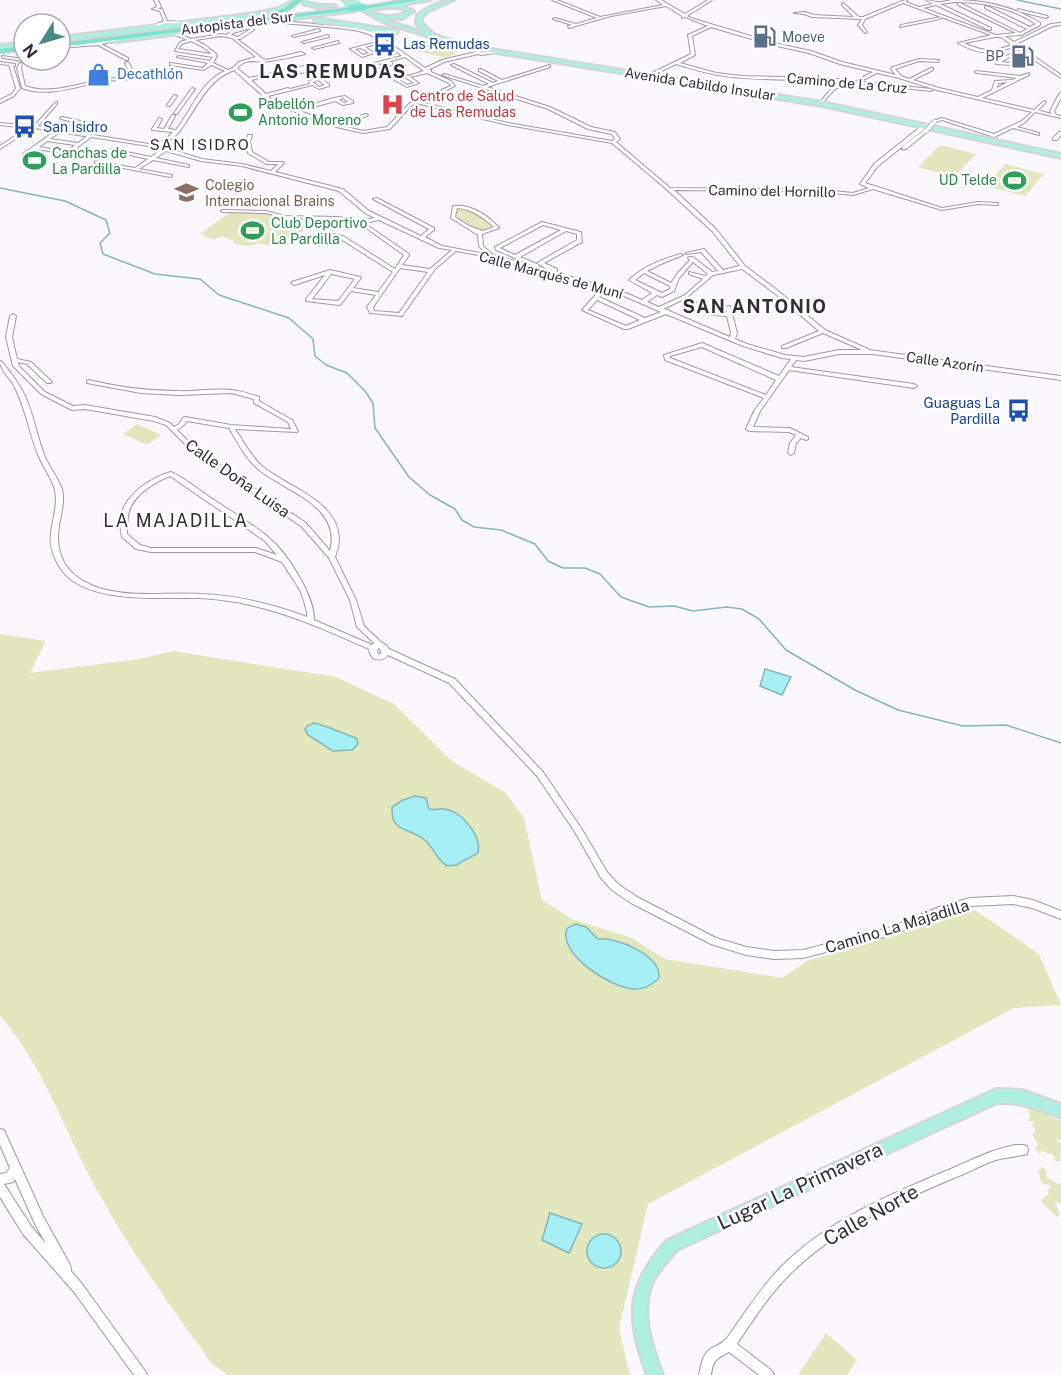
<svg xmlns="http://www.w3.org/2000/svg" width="1061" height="1375" font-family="'Public Sans',sans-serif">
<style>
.green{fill:#e2e7be}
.water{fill:#a6f0f5;stroke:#83b6bb;stroke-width:1.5}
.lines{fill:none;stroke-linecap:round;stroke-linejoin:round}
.stream{stroke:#83b6bb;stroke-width:1.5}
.minor-casing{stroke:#9e98a9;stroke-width:2}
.major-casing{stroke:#d6d5d6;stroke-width:4}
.highway-casing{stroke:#d6d5d6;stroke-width:3}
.minor{fill:#fff;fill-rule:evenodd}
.major{fill:#afefe2;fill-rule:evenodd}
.highway{fill:#7ae4ce;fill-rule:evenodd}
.minor-bridge-casing{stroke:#9e98a9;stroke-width:5;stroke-linecap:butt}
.major-bridge-casing{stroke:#d6d5d6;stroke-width:7;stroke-linecap:butt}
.highway-bridge-casing{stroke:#d6d5d6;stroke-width:8;stroke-linecap:butt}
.minor-bridge{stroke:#fff;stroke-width:4}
.major-bridge{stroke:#afefe2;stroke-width:5}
.highway-bridge{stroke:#7ae4ce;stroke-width:6}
.labels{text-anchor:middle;stroke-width:5;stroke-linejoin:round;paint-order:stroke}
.far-street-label{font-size:14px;fill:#302d34;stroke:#fff}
.far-service-label{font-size:14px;fill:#4e5e75;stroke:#fff;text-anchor:start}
.far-transit-label{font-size:14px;fill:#164399;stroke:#fff;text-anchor:start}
.far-shop-label{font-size:14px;fill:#366cbe;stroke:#fff;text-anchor:start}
.far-health-label{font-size:14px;fill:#be3a42;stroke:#fff;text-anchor:start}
.far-leisure-label{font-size:14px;fill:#27864d;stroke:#fff;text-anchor:start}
.far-education-label{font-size:14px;fill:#785e54;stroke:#fff;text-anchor:start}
.far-neighbourhood-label{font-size:15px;letter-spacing:1.5px;fill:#302d34;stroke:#fff}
.street-label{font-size:16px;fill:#302d34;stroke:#fff}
.far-district-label{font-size:18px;font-weight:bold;letter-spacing:1.5px;fill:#302d34;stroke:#fff}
.neighbourhood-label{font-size:18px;letter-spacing:1.5px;fill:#302d34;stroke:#fff}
.near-street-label{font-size:20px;fill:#302d34;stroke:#fff}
</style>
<rect width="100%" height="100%" fill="#faf7ff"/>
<!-- green -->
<g class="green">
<path d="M422,40L461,49L447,58L407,49Z"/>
<path d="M940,145L976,154L954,177L918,167Z"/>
<path d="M1005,164L1044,174L1025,196L986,186Z"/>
<path d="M456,208C467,207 487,219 492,228L481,231L457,219Z"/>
<path d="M230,212L266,213L315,221L313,224L302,222L312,225L276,247L258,243C251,248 240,245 232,243L235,241L220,236L213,240L200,234Z"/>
<path d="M137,424L161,435L147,445L123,434Z"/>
<path d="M0,634L46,641L30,673L139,659L173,651L336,677L394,704L453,762L506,793L524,818L542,900L572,919L632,938L665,959L782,978L807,961L975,910L1039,954L1061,1005L1014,1008L648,1204L619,1329L630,1375H228L212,1364C172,1308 131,1253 98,1192C66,1135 43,1064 0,1016Z"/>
<path d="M1031,1107L1061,1121V1140H1056L1061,1143L1060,1162L1055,1161L1053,1154H1048L1043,1150L1039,1155L1038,1151L1034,1150L1038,1145L1032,1134L1036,1132L1032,1124L1035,1122L1028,1121L1030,1116L1028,1108Z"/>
<path d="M1042,1167L1047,1171L1046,1177L1058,1184L1061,1182V1204L1054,1201L1060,1214L1057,1217L1041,1202L1042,1199L1049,1194L1047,1191L1052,1186L1042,1183L1038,1172Z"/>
<path d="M826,1333L857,1360L847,1375H798Z"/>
</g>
<!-- water -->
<g class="water">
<path d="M765,669L791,677L782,695L760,686Z"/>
<path d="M314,723C318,723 354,737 357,739L358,744L352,750L333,751L308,735L305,730L307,726Z"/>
<path d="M415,796L426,798L429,809C435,811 438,808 444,809C462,811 482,836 478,853L456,865L447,866C437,860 434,849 426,841C418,833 405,832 397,825C392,820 392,814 392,807L403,800Z"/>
<path d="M576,924L586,927L598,939C617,937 661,955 659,978C652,985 644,990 634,989C611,988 557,954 567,928Z"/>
<path d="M550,1213L582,1224L569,1253L542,1240Z"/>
<circle cx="604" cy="1251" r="17"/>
</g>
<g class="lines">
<!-- stream -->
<g class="stream">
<path d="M1017,0L1061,9"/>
<path d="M0,188L65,201L106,220L110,233L100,243L103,254L155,274L200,279L219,295L289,318L313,339L315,356L326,365L347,373L365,391L373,403L375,428L409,477L430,495L455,509L462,520L474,527L501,530L535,544L548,561L563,568H585L600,574L621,597L649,607L674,606L693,611L727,607L742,609L759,619L786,650L855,690L898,710L963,726L1006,725L1061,743"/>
</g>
<defs>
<g id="minor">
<path d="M154,0H158L161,7L158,9H162L167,21L181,22L182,24L166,23L154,27V25L164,21L160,11L152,9L157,7Z"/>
<path d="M552,0H557L600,17L663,5L656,0H661L685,14L708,0H712L687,16L691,18L774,43L811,51L842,62L896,75L891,69L893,67L919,59L939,60L938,62L919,61L895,69L901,76L909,79L931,68H933V70L913,80L939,88L978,97L992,90L995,81L1012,80L1017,78L977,73L975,72L976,71L1020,76L1029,73V75L982,98L1034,110L1044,101L1046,102L1038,110L1051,114L1050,111L1059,94L1061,93V98L1054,111L1056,115L1061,116V118L1035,112L1024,123L1017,127L1039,133V135L1013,128L994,137L942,120L933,123V121L942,118L994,134L1022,121L1032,112L937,90L899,78L877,73L865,79H863V77L873,72L840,64L809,53L772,45L711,27L692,36L695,55L680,63L716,73L742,76L827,78L931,89L933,90L931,91L848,82L847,84L835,89L822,103L820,102L833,87L845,82C803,78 759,82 718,75C704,73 690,68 676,64L653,75L651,74L652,73L691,54L688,35L708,26L685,17L682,18V16L666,6L611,16L569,28L568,26L572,25L553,19L555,18L576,24L597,18ZM1008,82L997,88L998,83Z"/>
<path d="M905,0L907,1L906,2L919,7L933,4L926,0C931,0 935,3 940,2C945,2 949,0 954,0C984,0 1015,7 1040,23V25L1021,35L1005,36L1014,42L1051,24L1061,23V25L1053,26L1016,44L1061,75V78L1024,53H1017L1001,62L1011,63V65L996,64V62L1015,51H1021L1015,46C993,55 979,55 958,43L991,35L941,17L940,19L900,27L901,25L941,17L903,3L865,19L862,25L867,32L865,33L858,25L862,19L812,17L804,14L794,13L805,12L813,15L854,17L842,5L843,3L859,17H863ZM955,2C984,2 1012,8 1036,24L1030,27L987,6H985V8L1027,29L1020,33L960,3H958V5L1016,33L996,35L923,8L936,5L989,30H991V28L940,4ZM995,37H1001L1012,45C992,52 983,52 964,43Z"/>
<path d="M1018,9L1047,16L1048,17L1046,18L1017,11Z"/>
<path d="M268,21H286L361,29L377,34L425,68L442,60L476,52L474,50L476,49L482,53L497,51L496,53L481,55L478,54L444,62L428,70H431V72L451,81L455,86L420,102L508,123L612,141L615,139L612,134L588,129L548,109L442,75L445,74L483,86L489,84L451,65L454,64L493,83L498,81L479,71V69H481L502,80L550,65V67L487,87L550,107L591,127L615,132L620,139L616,142L670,188L812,189L853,193L869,188L860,184L874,164L924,124H928V126L878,166L865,183L942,208L978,202L996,203H998V205L978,204L942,210L873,189L853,195L812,191L674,190L716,229L745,266L777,290L825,330L868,349L869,350L1061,376V380L873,354H839L804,361L796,360L791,367L914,384L917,386L914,388L789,370L760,411L753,427L790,428L808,437V439L806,440L801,438L796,443L794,453L791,455L788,453L790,443L796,435L789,432L749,431L746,429L754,411L764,398L665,360L664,355L702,343L779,376L791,359L782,358L743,346L666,314L628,329H624L582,310L600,290L605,291L599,297L645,318L661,312L617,293L490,257L456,251L435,269L402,316L370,313L367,307L376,295L351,291L341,304L339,305L306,301V299L325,275L294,285L291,283L292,282L330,270L360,277L361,278L353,288L378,292L393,272L339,238L333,236V234L343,236L395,269L404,255L359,223L338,219L285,218L266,213L223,212L221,211L223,210L266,211L285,216L338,217L360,221L375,218L365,213L339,191L242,166L201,161L166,151L156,158L189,165V167L153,160L139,169L172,175V176L170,177L97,163H95V161L135,168L148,159L111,151V149L151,157L162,149L155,147L91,137L69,154L36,149L27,156H23V154L55,131L35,128H32L0,149V146L27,128L0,125V123L34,126L56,102H57V104L38,126L83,133L87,125L61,119L60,118L62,117L90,123L87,134L155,145L167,138L173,132L152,130V129L159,118L162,119L157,128L164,129L172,115H174L175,116L168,129L176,130C191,111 201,81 225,71L211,65L204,70L170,65V63H171L203,68L208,63L177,57L179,56L210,61L213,57L175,51L180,42L187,40L174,34V32L191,39L221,34L227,35L231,31ZM268,23C288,23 307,25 326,27C345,29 365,29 381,41L350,49L362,57L374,53L365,47L384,42L402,56L374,63V65L380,68L392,65V63L390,61L405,57L424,71L408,76L400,72L389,75V77L407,87L419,83L410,77L427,73L449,83L451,86L410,103L387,127L363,131L339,125L367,116L368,115L366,114L334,124L300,111L335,101L343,105L353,103V101L345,96L334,98L296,109L272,100L268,96L312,85L319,89L329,86V84L319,78L309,81L310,84L290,89L288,88L266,94L251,80L295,70L301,73L312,71V69L304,66L249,78L237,68C249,56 257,64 270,61C282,59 294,57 305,54L301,52L267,60L263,59L237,39H240L254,30V28H252L238,37L231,35L233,33ZM221,36L232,38L256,57L239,62L234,67L228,70L213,63L217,56L216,54L205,45L195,40ZM191,41L203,47L212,54L178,49L182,44ZM361,48L369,53L363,55L355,49ZM386,62L388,64L381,66L378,64ZM234,70L262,95L263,97L270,102L332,126L363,133L390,129L412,105L416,103L508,125L612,143L664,187L712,231L740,266L723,270L704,249L686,253V254L701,252L718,271L712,272L693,257H689L688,258L690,260L678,273L671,283L647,271L663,263L683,255L681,254C662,259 644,266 629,280L652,293L642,300L621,291L557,273V269L544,263L582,242L581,232L542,222L495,247L496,250L534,266L493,255L483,246L482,234L499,228C488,215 471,204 453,206L451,218L478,235L479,246L486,254L442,246L425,237L434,230V228L377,198L373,199L429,229L421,236L369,211L343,189L275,172L284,163L282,162H269L252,152L250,142L252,135H248L246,142L248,153L266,164H278L271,171L242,164L202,159L160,146C166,142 174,138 179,132C181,130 182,127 184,125C200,102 207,81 234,70ZM400,74L414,83L407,85L393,76ZM318,80L325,85L319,87L313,82ZM343,98L348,102L344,103L339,100ZM60,132L84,136H87L78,143L50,139ZM47,141L75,145L66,152L39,147ZM457,208C472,209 484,218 494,227L483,231L469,226L455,217ZM379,220L439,248L452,250L430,269L402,265L409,255V254L364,223ZM543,225L561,230L515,255L500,248ZM566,231L577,234V240L537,263L552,272L537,267L540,266L539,265L520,257ZM693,262L708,274L706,276L689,272V274L703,279L685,295L659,307L647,302L657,295L662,297L674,291L679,278ZM400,268L428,272L399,313L374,311L373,307ZM742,269L773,292L819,331L782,346V348H786L823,333L862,350H839L804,357L785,355L747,344L735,339L737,333L730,306L725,307L727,312H716L686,298L713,275ZM644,273L670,286V289L662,293L635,280ZM331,274L355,279L338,301L312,299ZM597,300L640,320L626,326L588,310ZM682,300L713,315L727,316L731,333L730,337L669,311V310L663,309ZM702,347L776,380L766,395L670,358V356Z"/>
<path d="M319,29L320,31L294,37L292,36Z"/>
<path d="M328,35L329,37L304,43L302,42Z"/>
<path d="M117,39L118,41L101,44L128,58V60H126L98,45L60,48V46L95,43Z"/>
<path d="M338,41L339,43L314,49L312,48Z"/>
<path d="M2,56L24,59V60H26L24,61L3,58Z"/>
<path d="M0,62L15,64V66H13L20,88L14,96L0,103V100L12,94L16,88L9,65L0,64Z"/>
<path d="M127,62L129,63L135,75L132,79C123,80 114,80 104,81C77,86 49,98 22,88L17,68L20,63H22L21,68L25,86C49,95 77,84 101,80C111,78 120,78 130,77L131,75L125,63Z"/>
<path d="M192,88L195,89L177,114H175L174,113Z"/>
<path d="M174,95L177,96L170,106H168L167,105Z"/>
<path d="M924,130L928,131L906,149H902V147Z"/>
<path d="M1059,132H1061V135L1057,140H1053V138Z"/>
<path d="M13,314L16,316L12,337L17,359L31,362L52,382L51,383H47L27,364L18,362L19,366L45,392L73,406L85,405L155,417L170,423L174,427L179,424L183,418L185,417L231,425L291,429L288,422L254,403V399L231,393L180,395L141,393L87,383V381L89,380C118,387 147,391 176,391C195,392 214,388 232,390C241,391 250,394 259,397V401L292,420L298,431L297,432L235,429C244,442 251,457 263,467C288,487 338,501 339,539C339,545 337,551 335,557L356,600L364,626L382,643L386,645L389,649L455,679L543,772L581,828L607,872L618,884L637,897L716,938L746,947L774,951L803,950L891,927L944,905L970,898L1013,896L1033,900L1061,911V919L1032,908L1013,904L970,906L948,912L892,935L803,958L774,959L746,955L711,944L631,903L612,890L601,878L575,832L537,776L449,683L388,655C384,660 379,660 374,659L370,654L369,649C331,632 291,614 250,605C234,601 216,599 200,598C162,597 85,605 61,569C58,565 55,559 53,553C44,530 64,506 52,482C48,473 43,466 39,457C29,434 26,407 13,384C9,377 0,370 0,361L2,362C11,373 19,383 25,396C34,416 37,437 45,457C50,468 58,478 62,489C65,501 61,514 59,526C54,558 69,578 99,588C132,598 167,592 200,594C237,595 272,604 307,617V612L304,601L300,590L282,562L255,552H151L136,549L122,537C116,513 126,498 145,484C154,479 161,474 171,472C186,479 200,491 214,500C232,512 251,523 268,537C286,551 315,596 314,620L372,645L374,643L357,627L350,600L329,558L302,527L191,450L166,425L154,421L85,409L72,410L41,394L13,366L6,337L10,316ZM187,421L229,428C238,443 246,459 259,470C287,492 342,506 330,551L306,523L195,448L177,430L183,426ZM170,476L265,541L277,555L256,548H151L140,545L127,534C127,511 129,502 148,488C155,483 162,479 170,476ZM378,648L381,650V653L379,655L377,652Z"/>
<path d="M0,1129L4,1130L43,1216L70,1265L71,1269V1271L82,1284L145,1371L147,1375H134L74,1292L23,1234L0,1197V1174L6,1173L10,1168L0,1145ZM15,1179L35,1224L46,1244L31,1226L4,1184L13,1182Z"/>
<path d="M1015,1145H1023L1027,1146L1028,1150L1027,1154C1017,1157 1006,1157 996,1160C981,1165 968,1173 954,1178C895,1203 835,1229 789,1275C769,1295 753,1320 737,1344L772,1371L774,1375H759L729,1352C716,1359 713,1360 711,1375H699C701,1366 702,1356 709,1350C715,1346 722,1344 727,1338C744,1314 760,1289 780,1268C824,1223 884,1197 941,1173C966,1163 989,1150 1015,1145Z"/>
</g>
<g id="major">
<path d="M294,0H300L283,10L256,17L60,41V37L256,13L279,8Z"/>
<path d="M303,0H307V2L318,5H334L336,6L318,8L303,4Z"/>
<path d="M342,0H348L364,8L419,0H431L401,5L414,11L402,19L382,18L391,22L427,33L416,24L417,15C428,7 441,0 454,0L429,11L422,17V23L435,35L467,45L822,102L1061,154V158L822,106L466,48L387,24ZM386,8H401L407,11C396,19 379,16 368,10Z"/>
<path d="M354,8L356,11L117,42L114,40Z"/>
<path d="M316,18L395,30L398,32L395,34L314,21Z"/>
<path d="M24,42V46L0,49V45Z"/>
<path d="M996,1089L1022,1090L1058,1103L1061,1104V1118C1039,1109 1020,1102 997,1103L677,1250C669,1260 660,1269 654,1280C639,1310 652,1346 663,1375H647C626,1319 625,1286 667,1240Z"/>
</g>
<g id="highway">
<path d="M295,0H302L289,10L274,15L271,13L285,8Z"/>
<path d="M403,0H418L364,9L361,7Z"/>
<path d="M354,7L352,10L60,47V43Z"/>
<path d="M24,46V50L0,53V49Z"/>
</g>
</defs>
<!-- minor casing -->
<use href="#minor" class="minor-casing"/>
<!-- major casing -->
<use href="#major" class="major-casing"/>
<!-- highway casing -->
<use href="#highway" class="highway-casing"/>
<!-- minor -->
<use href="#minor" class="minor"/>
<!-- major -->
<use href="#major" class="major"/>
<!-- highway -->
<use href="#highway" class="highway"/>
<defs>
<path id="minor-bridge" d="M926,131L934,122"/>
<path id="major-bridge" d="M346,4L358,3"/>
<path id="highway-bridge" d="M352,8L364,7"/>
</defs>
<!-- minor-bridge casing -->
<use href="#minor-bridge" class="minor-bridge-casing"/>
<!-- major-bridge casing -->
<use href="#major-bridge" class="major-bridge-casing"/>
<!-- highway-bridge casing -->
<use href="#highway-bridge" class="highway-bridge-casing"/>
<!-- minor-bridge -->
<use href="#minor-bridge" class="minor-bridge"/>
<!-- major-bridge -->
<use href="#major-bridge" class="major-bridge"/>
<!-- highway-bridge -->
<use href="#highway-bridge" class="highway-bridge"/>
</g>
<!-- icons -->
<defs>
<symbol id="fuel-bare" viewBox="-9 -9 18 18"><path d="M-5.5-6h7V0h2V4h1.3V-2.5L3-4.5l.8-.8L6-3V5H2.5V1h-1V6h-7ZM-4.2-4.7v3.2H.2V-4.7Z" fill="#5c6f8a" stroke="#fff" stroke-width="2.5" paint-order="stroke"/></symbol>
<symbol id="bus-bare" viewBox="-9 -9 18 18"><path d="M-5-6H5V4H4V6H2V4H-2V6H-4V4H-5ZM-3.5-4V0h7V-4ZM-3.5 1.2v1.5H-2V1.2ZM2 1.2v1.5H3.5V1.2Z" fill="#1a4fb4" stroke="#fff" stroke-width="2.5" paint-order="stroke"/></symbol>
<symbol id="shop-bare" viewBox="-9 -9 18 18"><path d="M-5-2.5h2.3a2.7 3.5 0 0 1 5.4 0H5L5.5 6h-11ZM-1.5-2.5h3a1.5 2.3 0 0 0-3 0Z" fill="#3f7fe0" stroke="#fff" stroke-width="2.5" paint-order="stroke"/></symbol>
<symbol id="hospital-bare" viewBox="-9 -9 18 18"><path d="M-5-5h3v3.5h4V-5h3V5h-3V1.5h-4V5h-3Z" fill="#e0444e" stroke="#fff" stroke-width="2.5" paint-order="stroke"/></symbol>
<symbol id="stadium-bare" viewBox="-9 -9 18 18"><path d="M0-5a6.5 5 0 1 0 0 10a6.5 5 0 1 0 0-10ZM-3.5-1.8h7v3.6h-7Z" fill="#2e9e5b" stroke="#fff" stroke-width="2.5" paint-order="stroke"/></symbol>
<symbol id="school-bare" viewBox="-9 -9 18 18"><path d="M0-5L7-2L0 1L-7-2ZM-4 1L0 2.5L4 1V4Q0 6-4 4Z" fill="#8d6e63" stroke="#fff" stroke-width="2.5" paint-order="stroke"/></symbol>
</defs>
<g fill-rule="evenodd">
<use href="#fuel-bare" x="748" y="20" width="33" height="33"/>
<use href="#bus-bare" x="368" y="28" width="33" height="33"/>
<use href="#fuel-bare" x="1006" y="40" width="33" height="33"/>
<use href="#shop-bare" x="82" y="58" width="33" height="33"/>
<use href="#hospital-bare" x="376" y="88" width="33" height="33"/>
<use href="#stadium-bare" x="224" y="96" width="33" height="33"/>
<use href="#bus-bare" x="8" y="110" width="33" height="33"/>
<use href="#stadium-bare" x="18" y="144" width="33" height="33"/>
<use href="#stadium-bare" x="998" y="164" width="33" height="33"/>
<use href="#school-bare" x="170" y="176" width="33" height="33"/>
<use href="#stadium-bare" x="236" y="214" width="33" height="33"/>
<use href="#bus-bare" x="1002" y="394" width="33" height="33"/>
</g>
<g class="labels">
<!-- far-street labels -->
<g class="far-street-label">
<text transform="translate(237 23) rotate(-7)" y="5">Autopista del Sur</text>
<text transform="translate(847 83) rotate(5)" y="5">Camino de La Cruz</text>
<text transform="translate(700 84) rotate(9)" y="5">Avenida Cabildo Insular</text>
<text transform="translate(772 191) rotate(1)" y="5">Camino del Hornillo</text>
<text transform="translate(551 275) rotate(15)" y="5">Calle Marqués de Muní</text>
<text transform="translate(945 362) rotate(8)" y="5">Calle Azorín</text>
</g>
<!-- far-service labels -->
<g class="far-service-label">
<text x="782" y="42">Moeve</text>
<text x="1004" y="61" text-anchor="end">BP</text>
</g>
<!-- far-transit labels -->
<g class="far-transit-label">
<text x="403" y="49">Las Remudas</text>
<text x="43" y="132">San Isidro</text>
<text x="1000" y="408" text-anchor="end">Guaguas La<tspan x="1000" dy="16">Pardilla</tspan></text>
</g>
<!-- far-shop labels -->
<g class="far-shop-label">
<text x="117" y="79">Decathlón</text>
</g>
<!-- far-health labels -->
<g class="far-health-label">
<text x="410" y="101">Centro de Salud<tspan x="410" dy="16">de Las Remudas</tspan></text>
</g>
<!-- far-leisure labels -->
<g class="far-leisure-label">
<text x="258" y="109">Pabellón<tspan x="258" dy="16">Antonio Moreno</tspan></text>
<text x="52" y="158">Canchas de<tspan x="52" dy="16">La Pardilla</tspan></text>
<text x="997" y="185" text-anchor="end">UD Telde</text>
<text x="271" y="228">Club Deportivo<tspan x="271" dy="16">La Pardilla</tspan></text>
</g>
<!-- far-education labels -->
<g class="far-education-label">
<text x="205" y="190">Colegio<tspan x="205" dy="16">Internacional Brains</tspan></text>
</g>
<!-- far-neighbourhood labels -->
<g class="far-neighbourhood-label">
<text x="200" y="150">SAN ISIDRO</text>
</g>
<!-- street labels -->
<g class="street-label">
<text transform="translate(238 478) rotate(35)" y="6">Calle Doña Luisa</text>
<text transform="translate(897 926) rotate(-17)" y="6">Camino La Majadilla</text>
</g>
<!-- far-district labels -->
<g class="far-district-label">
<text x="333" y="78">LAS REMUDAS</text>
<text x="755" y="313">SAN ANTONIO</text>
</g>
<!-- neighbourhood labels -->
<g class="neighbourhood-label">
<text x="176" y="527">LA MAJADILLA</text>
</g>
<!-- near-street labels -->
<g class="near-street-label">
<text transform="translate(800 1186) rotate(-25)" y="7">Lugar La Primavera</text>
<text transform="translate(871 1215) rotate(-29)" y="7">Calle Norte</text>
</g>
</g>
<!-- north arrow -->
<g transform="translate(42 42) rotate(233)"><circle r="28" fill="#ffffff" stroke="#acabae" stroke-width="1.5"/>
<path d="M0-4.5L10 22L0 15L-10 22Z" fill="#468c84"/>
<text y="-9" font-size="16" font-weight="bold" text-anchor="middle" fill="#302d34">N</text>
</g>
</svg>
